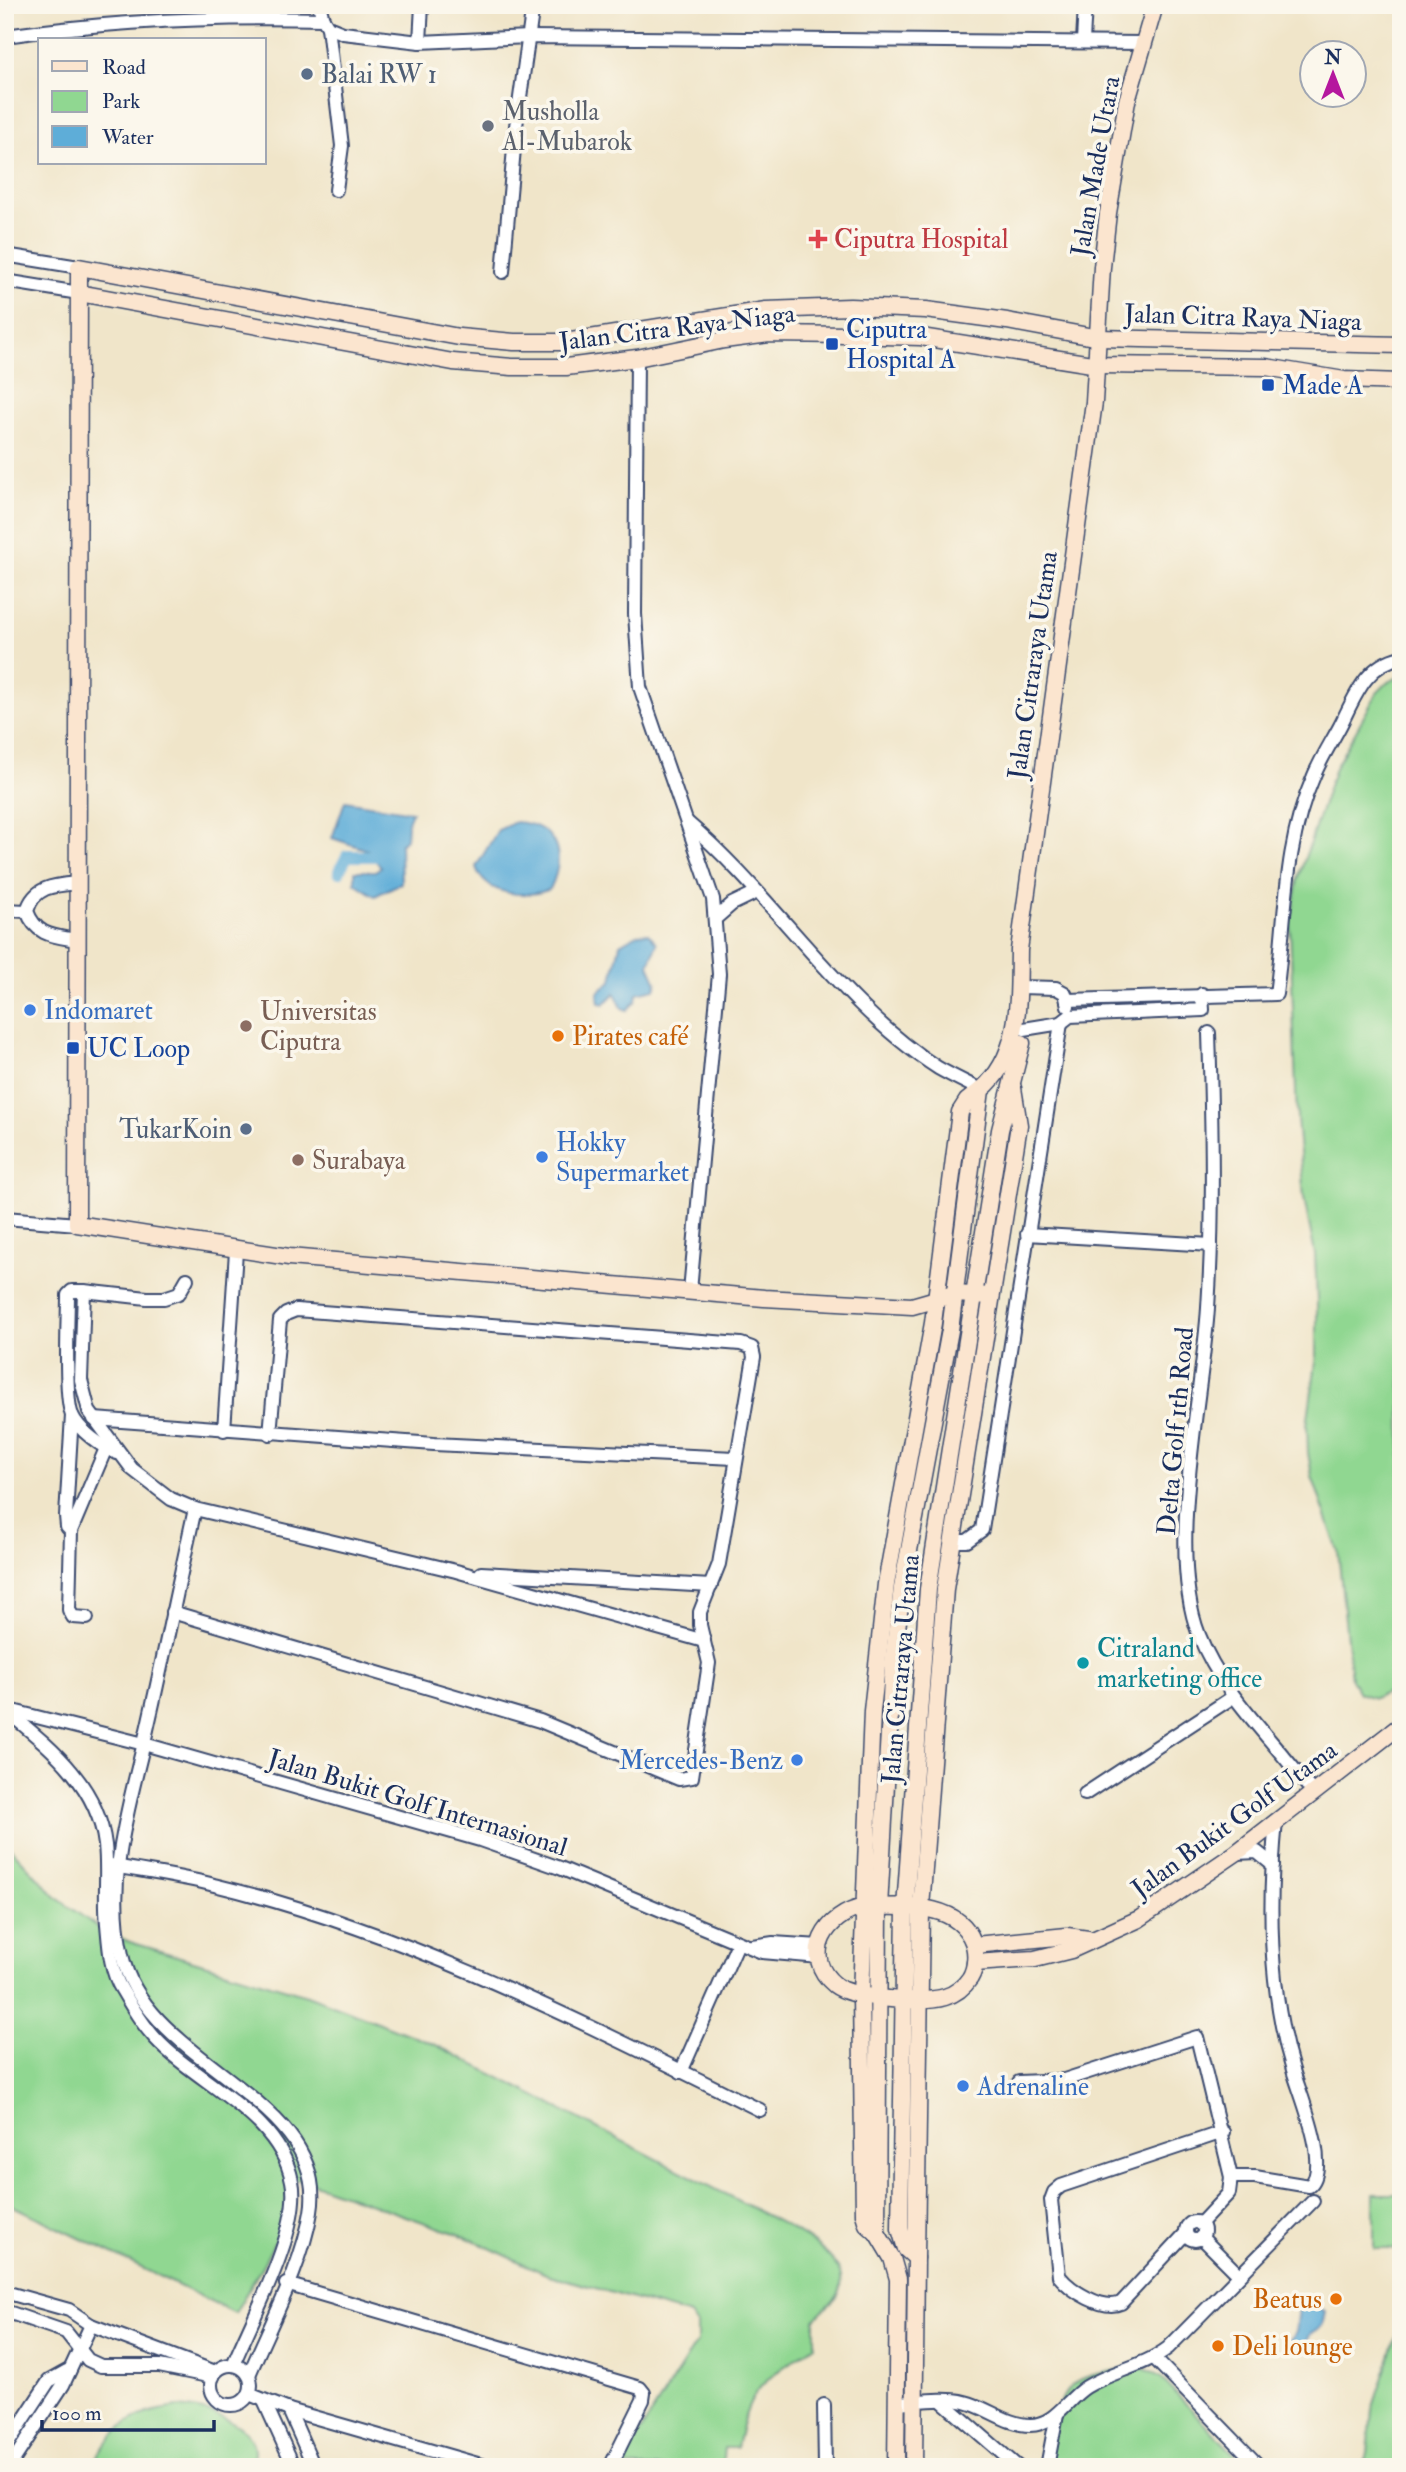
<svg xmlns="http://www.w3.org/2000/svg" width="1406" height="2472" font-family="'IM FELL Double Pica',serif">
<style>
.green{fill:#90d791;stroke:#568378;stroke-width:2}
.water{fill:#5eadd8;stroke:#3c6e9b;stroke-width:2}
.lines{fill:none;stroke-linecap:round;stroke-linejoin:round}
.canal{stroke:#5eadd8;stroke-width:12}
.street-casing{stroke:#3b4a6e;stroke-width:16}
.secondary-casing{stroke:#3b4a6e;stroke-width:19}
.street{stroke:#fff;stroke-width:12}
.secondary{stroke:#fbe5cf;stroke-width:16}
.service-dot{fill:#5c6f8a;stroke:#fbf7ec;stroke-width:2.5}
.worship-dot{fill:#6b7280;stroke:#fbf7ec;stroke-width:2.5}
.health-dot{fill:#e0444e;stroke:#fbf7ec;stroke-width:2.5}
.transit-dot{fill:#1a4fb4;stroke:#fbf7ec;stroke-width:2.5}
.shop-dot{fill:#3f7fe0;stroke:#fbf7ec;stroke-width:2.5}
.education-dot{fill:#8d6e63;stroke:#fbf7ec;stroke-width:2.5}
.food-dot{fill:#e8710a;stroke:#fbf7ec;stroke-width:2.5}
.culture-dot{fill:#0f9aa8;stroke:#fbf7ec;stroke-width:2.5}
.labels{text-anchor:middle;stroke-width:7;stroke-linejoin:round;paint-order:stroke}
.service-label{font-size:26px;fill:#4e5e75;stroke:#fbf7ec;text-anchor:start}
.worship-label{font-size:26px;fill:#5b616d;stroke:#fbf7ec;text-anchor:start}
.street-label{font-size:26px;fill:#1b2f5e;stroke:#fbf7ec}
.health-label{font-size:26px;fill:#be3a42;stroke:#fbf7ec;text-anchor:start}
.transit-label{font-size:26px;fill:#164399;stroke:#fbf7ec;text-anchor:start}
.shop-label{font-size:26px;fill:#366cbe;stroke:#fbf7ec;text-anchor:start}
.education-label{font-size:26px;fill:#785e54;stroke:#fbf7ec;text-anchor:start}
.food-label{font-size:26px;fill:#c56008;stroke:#fbf7ec;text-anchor:start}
.culture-label{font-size:26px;fill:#0d838f;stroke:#fbf7ec;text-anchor:start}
</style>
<rect width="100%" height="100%" fill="#fbf7ec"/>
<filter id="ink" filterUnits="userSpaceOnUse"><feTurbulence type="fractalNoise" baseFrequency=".0143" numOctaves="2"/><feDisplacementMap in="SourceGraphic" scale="14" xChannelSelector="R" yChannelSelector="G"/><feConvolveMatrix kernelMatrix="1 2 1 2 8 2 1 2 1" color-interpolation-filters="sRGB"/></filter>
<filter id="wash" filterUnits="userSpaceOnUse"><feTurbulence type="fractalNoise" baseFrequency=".00686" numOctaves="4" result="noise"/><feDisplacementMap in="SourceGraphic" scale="28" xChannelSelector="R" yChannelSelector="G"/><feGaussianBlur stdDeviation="1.57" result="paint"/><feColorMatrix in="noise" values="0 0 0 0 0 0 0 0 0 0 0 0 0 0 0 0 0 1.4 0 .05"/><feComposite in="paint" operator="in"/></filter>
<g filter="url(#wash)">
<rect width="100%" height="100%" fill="#f0e5c9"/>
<!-- green -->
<g class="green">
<path d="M1401,676V1687L1374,1698L1359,1693L1351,1679L1338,1551L1312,1476L1308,1453L1307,1425L1317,1355V1301L1315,1254L1304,1198L1297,1119L1290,925L1298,879L1335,768L1377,693L1388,682Z"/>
<path d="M5,1842L57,1898L100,1929L130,1942L307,1995L436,2045L785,2225C805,2238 855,2263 838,2295C833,2305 820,2309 815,2320V2345C765,2381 749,2383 737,2448H724L722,2467H623L635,2440L697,2342V2325L690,2315L546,2274L466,2237L303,2180H295C285,2191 287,2201 284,2215C275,2250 252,2282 235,2313L5,2202Z"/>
<rect x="1374" y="2194" width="27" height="55"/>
<path d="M1401,2322V2467H1361L1368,2453L1372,2410Z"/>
<path d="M1139,2366L1160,2377L1239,2459L1241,2467H1048C1053,2438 1052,2390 1084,2378C1101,2371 1122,2371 1139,2366Z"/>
<path d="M179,2407C208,2410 268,2424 251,2467H90C116,2427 130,2412 179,2407Z"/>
</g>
<!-- water -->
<g class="water">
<path d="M345,801L412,812L407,824L406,839L400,844L401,883L375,896L355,883V871H375L381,867L368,850L332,838Z"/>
<path d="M515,822C556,824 567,855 550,889C527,899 485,896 476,867L498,830Z"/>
<path d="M648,933L657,943L649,965L657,983L655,989L637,993L636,1001L627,1010L622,1008L615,993L604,1004L599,1003L598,993L612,980L620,944L637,934Z"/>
<path d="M1310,2305L1325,2312L1322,2326L1311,2333L1303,2349L1290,2348L1288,2342L1296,2332L1299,2308Z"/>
</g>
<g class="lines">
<!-- canal -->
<path class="canal" d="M339,872L347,856H376"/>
</g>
</g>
<g filter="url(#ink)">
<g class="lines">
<defs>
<g id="street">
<path d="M319,5L323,19"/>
<path d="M328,27L342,146L336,190"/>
<path d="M5,36C111,21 216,16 323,19L328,27L343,33L420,42L530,37L1143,43"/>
<path d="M1083,41L1085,5"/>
<path d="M420,42L422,5"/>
<path d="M5,255L79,267"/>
<path d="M503,272L516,126L533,5"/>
<path d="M5,281L79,293"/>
<path d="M637,358L635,614L640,687L713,899L719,974L690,1291"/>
<path d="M687,822C774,896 841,1006 938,1068C952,1076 967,1083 981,1090"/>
<path d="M5,910L27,911"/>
<path d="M715,919L732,904L757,892"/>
<path d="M77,940C54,936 36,936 27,911C34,886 55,885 78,883"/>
<path d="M1020,987L1056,988L1065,993L1068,1006"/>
<path d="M1067,1000L1276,994C1286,923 1283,846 1313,778C1320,760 1331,743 1340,726C1355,697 1365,665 1401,657"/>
<path d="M1024,1029L1061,1023L1070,1016L1203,1010L1202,994"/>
<path d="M1209,1033C1212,1125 1214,1216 1208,1308C1202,1400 1166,1551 1199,1635C1223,1696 1274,1740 1313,1793"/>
<path d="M5,1218L77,1224"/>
<path d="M1027,1234L1211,1245"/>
<path d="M84,1291L81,1380L89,1411L132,1469L171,1499L195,1509C179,1580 165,1651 149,1721C132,1799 104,1874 122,1955C146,2065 330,2098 311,2212C302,2266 270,2325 249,2375"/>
<path d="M72,1415L66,1516L67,1527L71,1531L109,1441"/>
<path d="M94,1419L434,1444L735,1458"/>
<path d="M224,1430L236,1251"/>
<path d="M117,1453C102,1447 79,1431 72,1415C64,1397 68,1318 68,1295L72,1291H84L147,1298H164L179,1293L187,1279"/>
<path d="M195,1509L456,1571L704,1641"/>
<path d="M71,1531L69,1610L73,1617L87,1618"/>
<path d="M951,1541H967L982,1530L1061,1023"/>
<path d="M481,1573L711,1586"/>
<path d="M172,1612L540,1721L679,1779L692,1777L709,1663L700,1625V1612L719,1564L754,1357L752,1348L741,1344L296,1310L286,1314L280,1320L270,1434"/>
<path d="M5,1709L144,1744L480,1840L560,1868L762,1952L820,1957"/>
<path d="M8,1712C51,1748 98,1785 105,1845C108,1871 104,1898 107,1924C109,1946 110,1971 122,1990C132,2007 142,2024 155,2038C197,2084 279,2114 292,2181C302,2227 252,2319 233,2365"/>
<path d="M1085,1794L1233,1697"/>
<path d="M1236,1853L1257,1852L1273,1865"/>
<path d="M110,1865C144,1872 180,1876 214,1885C406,1931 584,2023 760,2110"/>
<path d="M752,1946L773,1943L820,1946"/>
<path d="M681,2072L738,1943"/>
<path d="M1019,2082L1064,2080L1197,2037L1231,2177L1229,2193L1200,2224"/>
<path d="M1231,2177H1255L1309,2186C1332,2168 1300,2095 1293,2070C1269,1992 1268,1902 1276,1821"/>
<circle cx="1195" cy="2231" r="9"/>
<path d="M1186,2233L1121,2303C1103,2311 1071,2291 1059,2276L1051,2200L1054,2192L1061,2186L1223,2132"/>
<path d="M1201,2237L1238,2274"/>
<path d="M286,2284L640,2388L644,2393L643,2400L610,2467"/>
<path d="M5,2292L69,2310L91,2325L213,2371"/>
<path d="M5,2311L66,2332L88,2360L101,2366H159L213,2377"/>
<path d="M1154,2358L1260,2467"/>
<circle cx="231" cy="2385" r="20"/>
<path d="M249,2394L289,2410L488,2467"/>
<path d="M264,2401L294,2467"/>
<path d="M943,2402L1018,2467"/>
<path d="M896,2403C917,2402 944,2397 965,2402C987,2407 1007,2425 1030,2425C1055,2425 1067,2399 1086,2387C1112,2371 1143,2367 1168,2348L1313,2201"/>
<path d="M824,2405L825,2467"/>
<path d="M289,2410L314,2467"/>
<path d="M5,2448L49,2381L67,2371"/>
<path d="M9,2467L63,2385L91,2325"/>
<path d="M1047,2467L1057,2414"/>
</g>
<g id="secondary">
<path d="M79,293L453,362L512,367H566L637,358L724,340L769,334L848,335L921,337L1098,365L1266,367L1344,380L1401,382"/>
<path d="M991,1296L954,1294L912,1306L764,1298L289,1257L77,1224L79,267L459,337L514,342H565L766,310L850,307L926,310L1007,321L1099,338L1401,345"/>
<path d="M864,1907C901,1907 957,1900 973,1942C977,1953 976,1968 970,1978C964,1987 955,1994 945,1997C923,2004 853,1999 835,1985C800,1956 826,1914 864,1907Z"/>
<path d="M975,1945L1067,1936L1088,1939"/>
<path d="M975,1963L1035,1959L1071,1950L1139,1919L1236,1853L1401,1725"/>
<path d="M877,2233L867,2224L864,2214L861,1995L872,1711L886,1584L933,1323L960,1112L967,1101L981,1090"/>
<path d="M916,2258L921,1908L945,1589L1019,1125L1013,1088"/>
<path d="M896,2467L898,2279L892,2258L877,2233L879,1907L893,1662L902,1588L950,1330L981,1090C1022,1055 1018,1000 1019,950L1094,402L1102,267L1108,213L1127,101L1155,5"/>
<path d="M914,2467L916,2258L906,2249L900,2229L905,1908L928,1589L1000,1130L1022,1043"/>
</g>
</defs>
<!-- street casing -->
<use href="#street" class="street-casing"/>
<!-- secondary casing -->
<use href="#secondary" class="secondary-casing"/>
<!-- street -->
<use href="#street" class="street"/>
<!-- secondary -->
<use href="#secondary" class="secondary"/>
</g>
</g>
<!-- markers -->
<g class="service-dot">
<circle cx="307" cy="74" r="7"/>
<circle cx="246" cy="1129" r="7"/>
</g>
<circle class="worship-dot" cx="488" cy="126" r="7"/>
<path class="health-dot" d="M814.5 228.5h7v7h7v7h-7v7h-7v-7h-7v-7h7z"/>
<g class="transit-dot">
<rect x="825" y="337" width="14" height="14" rx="3.5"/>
<rect x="1261" y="378" width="14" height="14" rx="3.5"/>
<rect x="66" y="1041" width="14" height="14" rx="3.5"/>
</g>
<g class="shop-dot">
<circle cx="30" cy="1010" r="7"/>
<circle cx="542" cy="1157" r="7"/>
<circle cx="797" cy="1760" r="7"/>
<circle cx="963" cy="2086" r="7"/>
</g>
<g class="education-dot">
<circle cx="246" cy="1026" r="7"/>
<circle cx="298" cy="1160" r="7"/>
</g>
<g class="food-dot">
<circle cx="558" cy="1036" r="7"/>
<circle cx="1336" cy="2299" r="7"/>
<circle cx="1218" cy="2346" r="7"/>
</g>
<circle class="culture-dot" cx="1083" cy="1663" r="7"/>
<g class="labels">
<!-- service labels -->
<g class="service-label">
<text x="321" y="83">Balai RW 1</text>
<text x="232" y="1138" text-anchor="end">TukarKoin</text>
</g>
<!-- worship labels -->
<g class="worship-label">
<text x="502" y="120">Musholla<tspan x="502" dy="30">Al-Mubarok</tspan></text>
</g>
<!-- street labels -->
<g class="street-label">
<text transform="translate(1095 166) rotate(-80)" y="9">Jalan Made Utara</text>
<text transform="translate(1243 317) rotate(2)" y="9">Jalan Citra Raya Niaga</text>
<text transform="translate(677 327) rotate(-7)" y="9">Jalan Citra Raya Niaga</text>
<text transform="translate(1032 665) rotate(-82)" y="9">Jalan Citraraya Utama</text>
<text transform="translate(1175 1431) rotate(-85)" y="9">Delta Golf 1th Road</text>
<text transform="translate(900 1669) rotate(-85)" y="9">Jalan Citraraya Utama</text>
<text transform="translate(418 1802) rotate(17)" y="9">Jalan Bukit Golf Internasional</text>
<text transform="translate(1234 1819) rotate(-36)" y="9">Jalan Bukit Golf Utama</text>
</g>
<!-- health labels -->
<g class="health-label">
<text x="834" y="248">Ciputra Hospital</text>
</g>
<!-- transit labels -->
<g class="transit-label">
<text x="846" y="338">Ciputra<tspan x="846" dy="30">Hospital A</tspan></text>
<text x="1282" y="394">Made A</text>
<text x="87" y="1057">UC Loop</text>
</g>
<!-- shop labels -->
<g class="shop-label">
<text x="44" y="1019">Indomaret</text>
<text x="556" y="1151">Hokky<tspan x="556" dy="30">Supermarket</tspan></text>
<text x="783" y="1769" text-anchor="end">Mercedes-Benz</text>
<text x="977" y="2095">Adrenaline</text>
</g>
<!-- education labels -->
<g class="education-label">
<text x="260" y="1020">Universitas<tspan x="260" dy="30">Ciputra</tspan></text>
<text x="312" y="1169">Surabaya</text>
</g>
<!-- food labels -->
<g class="food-label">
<text x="572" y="1045">Pirates café</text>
<text x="1322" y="2308" text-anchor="end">Beatus</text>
<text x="1232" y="2355">Deli lounge</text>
</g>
<!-- culture labels -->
<g class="culture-label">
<text x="1097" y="1657">Citraland<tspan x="1097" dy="30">marketing office</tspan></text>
</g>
</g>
<!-- margin -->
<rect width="1406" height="2472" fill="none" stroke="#fbf7ec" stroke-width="28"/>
<!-- legend -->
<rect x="38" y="38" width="228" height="126" fill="#fbf7ec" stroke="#a1a7b3" stroke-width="2"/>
<rect x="52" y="61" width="35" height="10" fill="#fbe5cf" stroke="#a1a7b3" stroke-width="2"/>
<text x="102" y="74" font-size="21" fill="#1b2f5e">Road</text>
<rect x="52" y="91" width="35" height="21" fill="#90d791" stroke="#a1a7b3" stroke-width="2"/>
<text x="102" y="108" font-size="21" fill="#1b2f5e">Park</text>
<rect x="52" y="126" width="35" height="21" fill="#5eadd8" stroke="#a1a7b3" stroke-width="2"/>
<text x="102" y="144" font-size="21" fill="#1b2f5e">Water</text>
<!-- north arrow -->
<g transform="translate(1333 74)"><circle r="33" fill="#fbf7ec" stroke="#a1a7b3" stroke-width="2"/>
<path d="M0-5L12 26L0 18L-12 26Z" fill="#b5179e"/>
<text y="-10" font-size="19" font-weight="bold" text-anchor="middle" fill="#1b2f5e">N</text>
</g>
<!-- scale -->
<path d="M42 2420v10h172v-10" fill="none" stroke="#1b2f5e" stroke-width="3.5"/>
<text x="52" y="2420" font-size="21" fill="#1b2f5e" stroke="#fbf7ec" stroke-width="5" paint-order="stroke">100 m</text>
</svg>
